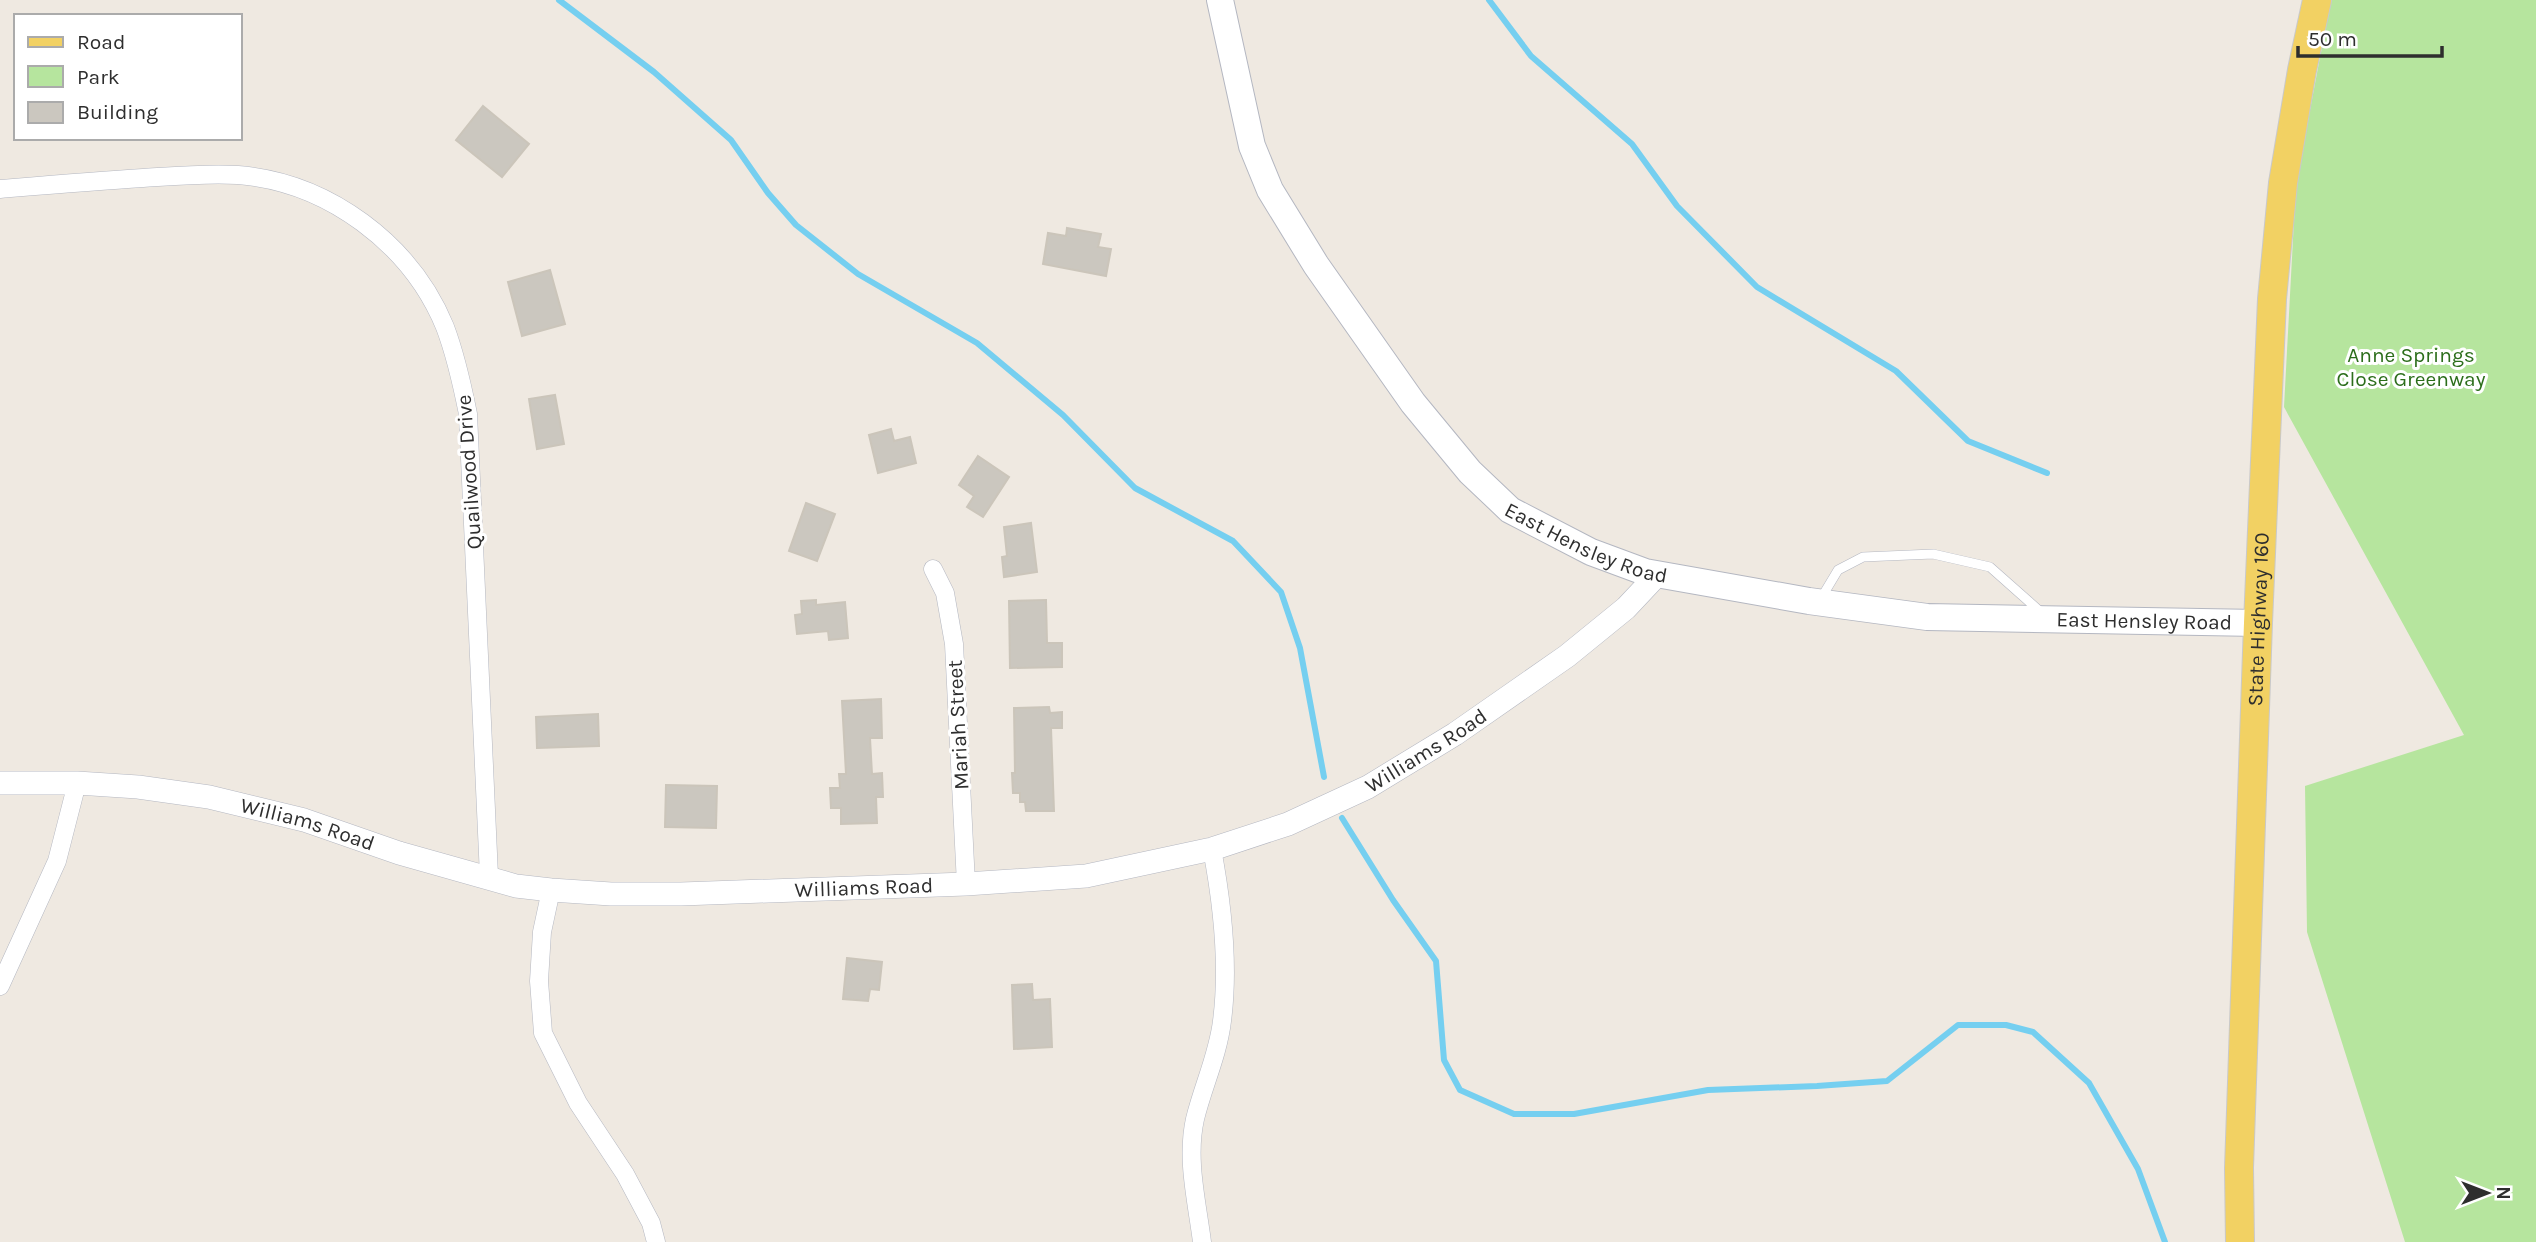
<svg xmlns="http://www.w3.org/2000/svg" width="2536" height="1242" font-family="Karla,sans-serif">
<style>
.green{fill:#b6e59e}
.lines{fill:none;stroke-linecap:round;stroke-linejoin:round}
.stream{stroke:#75cff0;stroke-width:6}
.building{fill:#cbc7bf;stroke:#cbc5ba;stroke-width:2}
.service-casing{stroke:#b4b7c1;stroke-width:10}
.minor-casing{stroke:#b4b7c1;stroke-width:19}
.tertiary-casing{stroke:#b4b7c1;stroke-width:24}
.secondary-casing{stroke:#b4b7c1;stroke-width:28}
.primary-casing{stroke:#c9c9c9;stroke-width:30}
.service{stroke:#fff;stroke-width:9}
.minor{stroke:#fff;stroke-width:18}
.tertiary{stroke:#fff;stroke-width:23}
.secondary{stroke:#fff;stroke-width:26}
.primary{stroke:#f2d163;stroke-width:28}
.labels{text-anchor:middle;stroke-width:6;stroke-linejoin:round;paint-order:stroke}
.park-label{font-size:21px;fill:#2c6e1b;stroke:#fff}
.street-label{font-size:21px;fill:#2e2e2e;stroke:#fff}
</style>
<rect width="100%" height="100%" fill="#efe9e1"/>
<!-- green -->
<path class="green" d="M2331,0H2536V1242H2405L2307,932L2305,786L2464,735L2284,407L2296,183Z"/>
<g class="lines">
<!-- stream -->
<g class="stream">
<path d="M559,0L654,72L731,140L768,193L796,225L858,274L977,343L1063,415L1135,488L1233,541L1281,592L1300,648L1324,777"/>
<path d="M1489,0L1531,56L1632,144L1677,206L1757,287L1896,371L1968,441L2047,473"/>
<path d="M1342,818L1393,900L1436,961L1444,1060L1460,1090L1514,1114H1574L1708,1090L1817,1086L1887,1081L1958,1025H2006L2033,1032L2089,1083L2138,1169L2165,1242"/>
</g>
</g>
<!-- building -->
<g class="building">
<path d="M483,106L529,144L502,177L456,140Z"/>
<path d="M1067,228L1101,234L1098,247L1111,249L1106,276L1043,264L1048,233L1066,236Z"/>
<path d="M550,270L565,324L522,336L508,282Z"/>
<path d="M555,395L564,444L537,449L529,399Z"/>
<path d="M891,429L894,441L910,437L916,463L878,473L869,435Z"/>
<path d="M978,456L1009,477L983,517L967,507L974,496L959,485Z"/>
<path d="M806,503L835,514L817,561L789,551Z"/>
<path d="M1031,523L1037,572L1004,577L1002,557L1007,556L1004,527Z"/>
<path d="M816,600V605L845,602L848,638L829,640L828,631L797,634L795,615L802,614L801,601Z"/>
<path d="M1046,600L1047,643H1062V667L1010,668L1009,601Z"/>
<path d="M881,699L882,738H870L872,774L882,773L883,797H876L877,823L841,824V808H831L830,788H840L839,774H846L842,701Z"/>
<path d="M1049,707L1050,713L1062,712V728H1051L1054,811H1026L1025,802H1020V793H1013L1012,773H1015L1014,708Z"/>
<path d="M598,714L599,746L537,748L536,717Z"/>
<path d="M666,785L717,786L716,828L665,827Z"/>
<path d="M847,958L882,962L879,990L870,989L868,1001L843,999Z"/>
<path d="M1032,984L1033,1000L1050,999L1052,1047L1014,1049L1012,985Z"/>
</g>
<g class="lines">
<defs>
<path id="service" d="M1820,600L1838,570L1863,557L1933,554L1990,567L2043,614"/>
<g id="minor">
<path d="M0,189C48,185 95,181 143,178C174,176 206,173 238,175C328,182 411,244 445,327C456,356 462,384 468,414L489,876"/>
<path d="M933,569L945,593L954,644L966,884"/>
<path d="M551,890L542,932L539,981L543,1033L578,1103L625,1174L651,1223L656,1242"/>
<path d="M0,986L57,861L77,783"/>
<path d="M1202,1242C1197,1202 1186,1159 1195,1119C1203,1086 1218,1055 1222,1021C1229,967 1222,902 1212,849"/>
</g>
<g id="tertiary">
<path id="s1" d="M0,783H77L138,787L209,797L304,820L399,853L516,886L551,890L611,894H681L966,884L1086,876L1212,849L1288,824L1368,787L1455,734L1567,656L1626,608L1657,575"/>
</g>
<g id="secondary">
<path id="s2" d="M1220,0L1252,146L1270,190L1316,265L1413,403L1470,472L1510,510L1591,552L1645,572L1809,601L1927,617L2258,623"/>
</g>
<g id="primary">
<path id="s3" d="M2240,1242L2239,1168L2258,623L2272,299L2283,183L2302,70L2317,0"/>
</g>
</defs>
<!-- service casing -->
<use href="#service" class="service-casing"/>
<!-- minor casing -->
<use href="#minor" class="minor-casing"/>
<!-- tertiary casing -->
<use href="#tertiary" class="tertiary-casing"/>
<!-- secondary casing -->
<use href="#secondary" class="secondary-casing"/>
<!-- primary casing -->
<use href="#primary" class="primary-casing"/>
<!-- service -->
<use href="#service" class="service"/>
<!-- minor -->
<use href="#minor" class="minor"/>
<!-- tertiary -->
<use href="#tertiary" class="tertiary"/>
<!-- secondary -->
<use href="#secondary" class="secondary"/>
<!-- primary -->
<use href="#primary" class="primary"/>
</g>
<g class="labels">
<!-- park labels -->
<g class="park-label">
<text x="2411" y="362">Anne Springs<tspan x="2411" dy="24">Close Greenway</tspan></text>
</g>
<!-- street labels -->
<g class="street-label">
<text transform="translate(469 472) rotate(-94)" y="7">Quailwood Drive</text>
<text dy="7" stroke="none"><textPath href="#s2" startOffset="682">East Hensley Road</textPath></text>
<text dy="7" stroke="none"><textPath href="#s3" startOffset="623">State Highway 160</textPath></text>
<text dy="7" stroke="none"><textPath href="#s2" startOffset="1250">East Hensley Road</textPath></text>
<text transform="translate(958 725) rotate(-93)" y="7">Mariah Street</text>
<text dy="7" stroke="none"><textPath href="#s1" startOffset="1466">Williams Road</textPath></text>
<text dy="7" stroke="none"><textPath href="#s1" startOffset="312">Williams Road</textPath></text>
<text dy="7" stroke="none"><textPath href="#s1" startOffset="878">Williams Road</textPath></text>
</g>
</g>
<!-- legend -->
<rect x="14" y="14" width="228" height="126" fill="#ffffff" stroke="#ababab" stroke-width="2"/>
<rect x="28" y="37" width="35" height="10" fill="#f2d163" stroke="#ababab" stroke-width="2"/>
<text x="77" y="49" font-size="21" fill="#2e2e2e">Road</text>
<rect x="28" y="66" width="35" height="21" fill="#b6e59e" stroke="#ababab" stroke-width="2"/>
<text x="77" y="84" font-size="21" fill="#2e2e2e">Park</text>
<rect x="28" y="102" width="35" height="21" fill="#cbc7bf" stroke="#ababab" stroke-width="2"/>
<text x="77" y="119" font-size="21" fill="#2e2e2e">Building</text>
<!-- north arrow -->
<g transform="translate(2487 1193) rotate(90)" stroke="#ffffff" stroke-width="5" paint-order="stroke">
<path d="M0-5L12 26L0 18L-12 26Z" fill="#2e2e2e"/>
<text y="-10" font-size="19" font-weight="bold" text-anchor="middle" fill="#2e2e2e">N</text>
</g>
<!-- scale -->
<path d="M2298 46v10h144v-10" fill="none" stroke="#2e2e2e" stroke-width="3.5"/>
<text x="2308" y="46" font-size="21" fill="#2e2e2e" stroke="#ffffff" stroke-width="5" paint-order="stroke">50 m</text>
</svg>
